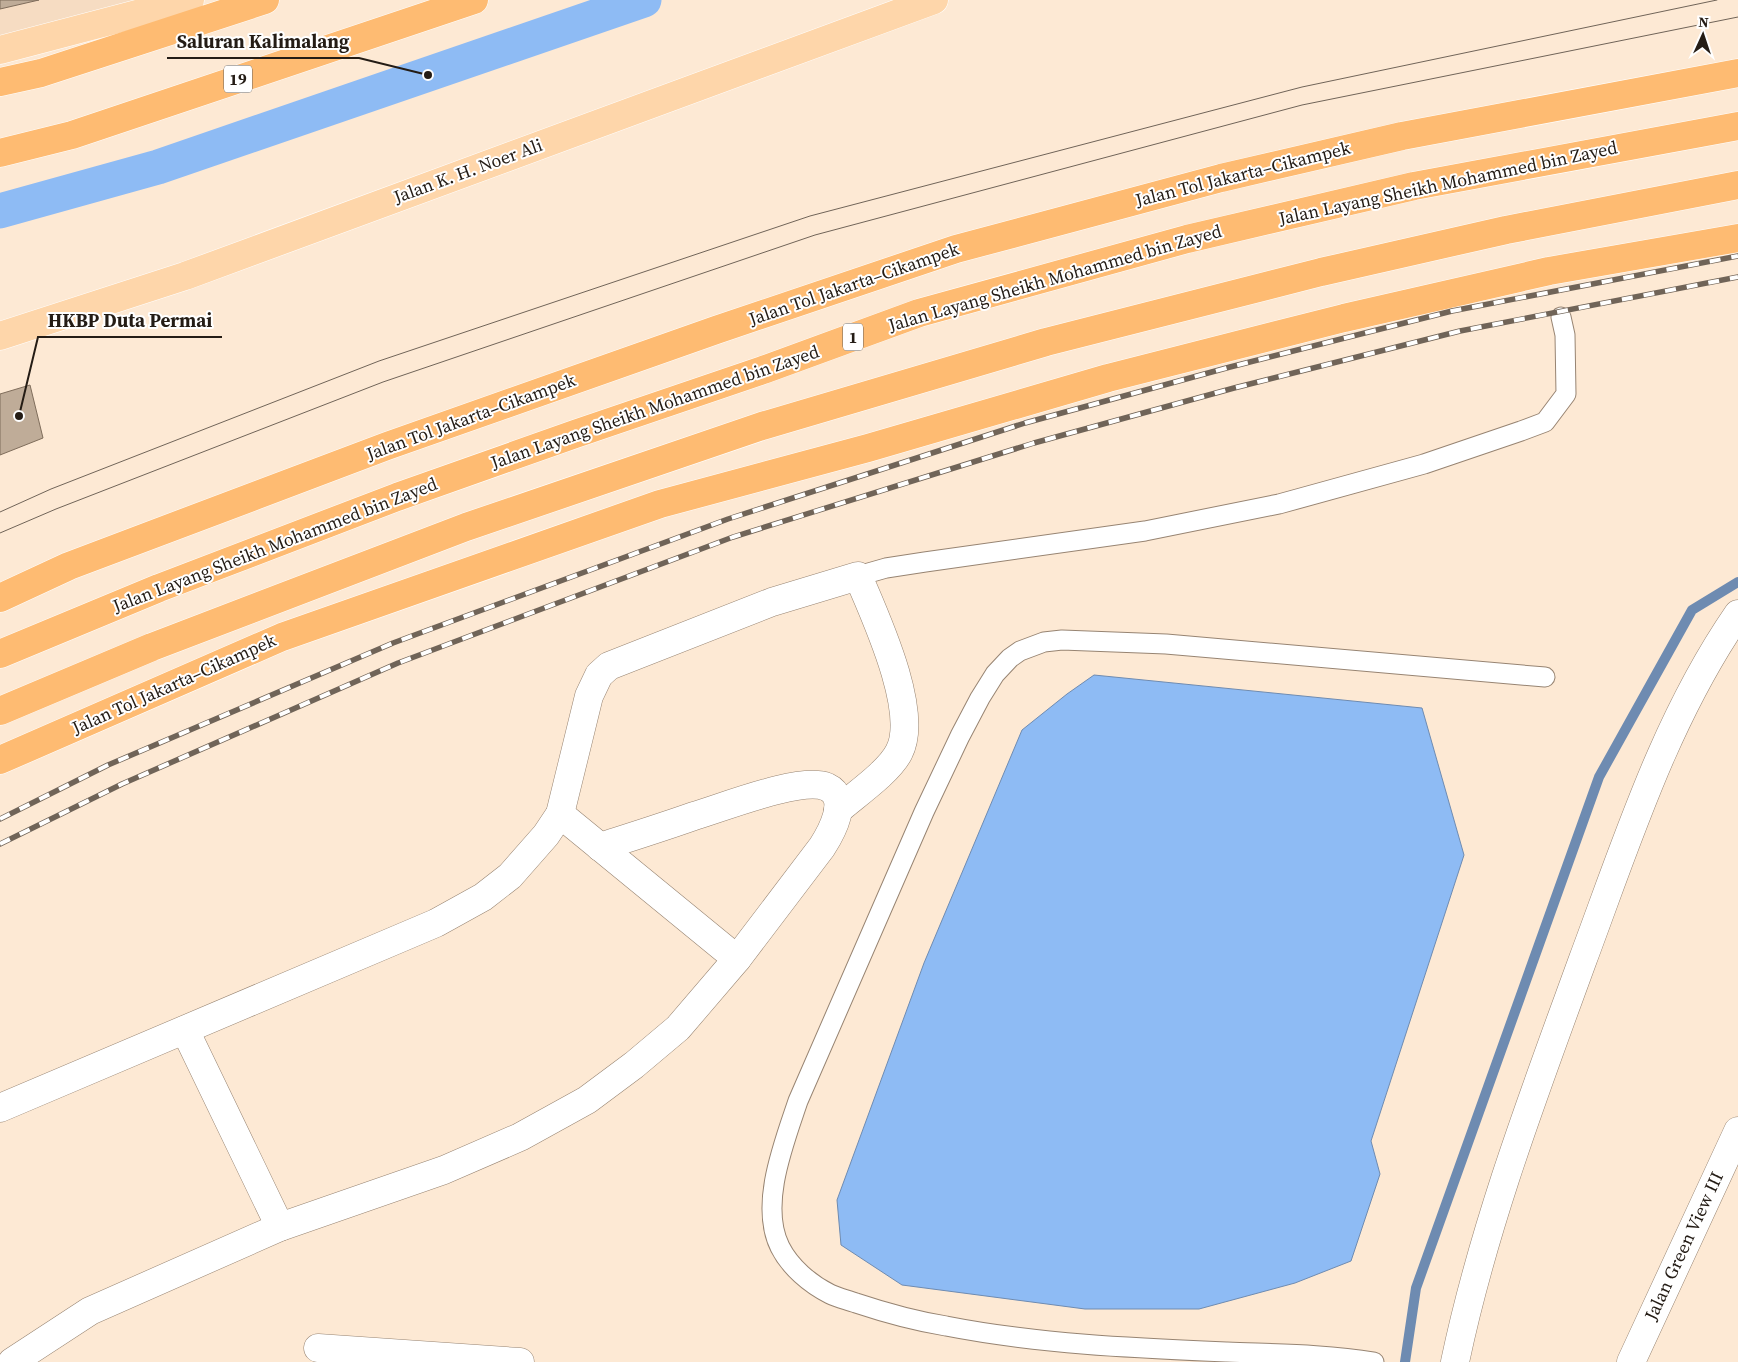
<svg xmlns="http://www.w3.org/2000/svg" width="1738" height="1362" font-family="'Source Serif 4',serif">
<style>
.built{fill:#f6dcc2}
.water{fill:#8ebbf4;stroke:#6e8bb1}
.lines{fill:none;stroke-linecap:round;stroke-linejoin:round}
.stream{stroke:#6e8bb1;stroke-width:10}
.canal{stroke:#8ebbf4;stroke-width:35}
.building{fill:#bfac98;stroke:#7f6d5b}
.service-casing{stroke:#978472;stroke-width:21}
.minor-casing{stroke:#978472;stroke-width:29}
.primary-casing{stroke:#fff;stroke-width:29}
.motorway-casing{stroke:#fff;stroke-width:29}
.service{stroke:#fff;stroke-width:19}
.minor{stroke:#fff;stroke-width:28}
.primary{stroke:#fed6aa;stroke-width:28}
.motorway{stroke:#febb72;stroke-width:28}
.tram{stroke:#706458;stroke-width:1}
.rail-casing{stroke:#706458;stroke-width:5.5}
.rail{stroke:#fff;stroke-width:4;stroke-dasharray:11;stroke-linecap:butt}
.labels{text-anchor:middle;stroke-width:4;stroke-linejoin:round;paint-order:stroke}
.shield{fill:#fff;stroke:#66605b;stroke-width:1}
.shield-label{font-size:16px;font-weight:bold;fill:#241c15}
.street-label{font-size:18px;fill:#241c15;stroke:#fff}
.leader{fill:none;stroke:#241c15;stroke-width:2}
.callout-dot{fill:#241c15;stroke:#fff;stroke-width:2}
.callout-label{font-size:19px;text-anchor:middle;font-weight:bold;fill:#241c15;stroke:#fff;stroke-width:4;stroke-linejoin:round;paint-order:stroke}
</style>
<rect width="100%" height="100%" fill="#fde9d4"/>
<!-- built -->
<path class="built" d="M0,0H190L0,50Z"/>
<!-- water -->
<path class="water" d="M1094,675L1422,708L1464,855L1371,1141L1380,1174L1351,1261L1295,1283L1199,1309H1085L902,1285L841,1245L837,1200L924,963L1022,730L1067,694Z"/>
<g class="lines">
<!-- stream -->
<path class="stream" d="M1405,1362L1416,1288L1599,777L1692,610L1738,582"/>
<!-- canal -->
<path class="canal" d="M0,211L158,167L644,0"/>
</g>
<!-- building -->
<g class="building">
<path d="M0,0H39L0,9Z"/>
<path d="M30,385L43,438L0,455V394Z"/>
</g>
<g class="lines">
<defs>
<g id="service">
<path d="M858,576L886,568L925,562L1145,531L1279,504L1424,464L1521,431L1545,422L1566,394L1565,335L1561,317"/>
<path d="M1374,1362C1326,1354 1276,1354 1227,1352C1133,1348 1038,1344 946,1326C915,1321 886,1313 856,1303C848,1300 838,1298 830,1294C810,1284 790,1267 780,1247C759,1205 784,1143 798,1101L924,812L960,736L980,698L995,674L1010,658L1020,651L1044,642L1062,640L1166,644L1545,677"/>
</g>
<g id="minor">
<path d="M560,814L737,959"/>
<path d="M185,1030L280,1227"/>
<path d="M0,1108L436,923L483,897L510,876L546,835L560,814L589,696L599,675L609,666L772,602L858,576C875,616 920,712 899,752C889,772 855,795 838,810"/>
<path d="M318,1348L520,1362"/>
<path d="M12,1362L90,1311L280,1227L444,1170L520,1137L587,1100L634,1065L678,1028L737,959L822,847C831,833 851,798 827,787C801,776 722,808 694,816C663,827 631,837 600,847"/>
<path d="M1455,1362C1484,1224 1535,1091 1583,959C1627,841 1666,718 1738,614"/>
<path d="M1631,1362L1738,1131"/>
</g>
<g id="primary">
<path d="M0,50L190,0"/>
<path d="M0,336L185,276L934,0"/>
</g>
<g id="motorway">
<path d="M0,82L41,73L265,0"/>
<path d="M0,153L72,135L474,0"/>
<path d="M0,598L69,566L387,446L716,330L956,249L1221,178L1402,136L1738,73"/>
<path d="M0,654L159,588L397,497L575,434L763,370L919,313L1187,239L1414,186L1738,126"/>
<path d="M0,711L152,647L466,527L762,426L1046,342L1321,272L1506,230L1738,185"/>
<path d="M0,760L282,637L660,504L868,448L1108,378L1344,318L1549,271L1738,238"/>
</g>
</defs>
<!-- service casing -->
<use href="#service" class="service-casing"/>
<!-- minor casing -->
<use href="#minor" class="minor-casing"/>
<!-- primary casing -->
<use href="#primary" class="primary-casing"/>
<!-- motorway casing -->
<use href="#motorway" class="motorway-casing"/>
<!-- service -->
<use href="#service" class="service"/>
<!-- minor -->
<use href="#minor" class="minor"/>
<!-- primary -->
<use href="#primary" class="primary"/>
<!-- motorway -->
<use href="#motorway" class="motorway"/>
<!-- tram -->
<g class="tram">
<path d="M0,512L51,489L379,361L810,216L1302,87L1717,0"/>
<path d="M0,533L56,509L383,382L815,235L1302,105L1738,17"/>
</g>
<defs>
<g id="rail">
<path d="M0,819L108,765L393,643L728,519L1025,423L1230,367L1452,311L1738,256"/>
<path d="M0,844L122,784L398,663L733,537L1034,443L1234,388L1460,331L1738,277"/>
</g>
</defs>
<!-- rail casing -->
<use href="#rail" class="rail-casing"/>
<!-- rail -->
<use href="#rail" class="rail"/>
</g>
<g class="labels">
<!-- shield labels -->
<g class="shield">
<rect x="224" y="65.5" width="28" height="27" rx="4"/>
<rect x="843" y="323.5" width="20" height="27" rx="4"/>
</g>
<g class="shield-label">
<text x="238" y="85">19</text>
<text x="853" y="343">1</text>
</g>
<!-- street labels -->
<g class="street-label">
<text transform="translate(468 171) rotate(-20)" y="6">Jalan K. H. Noer Ali</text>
<text transform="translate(1243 174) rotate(-14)" y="6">Jalan Tol Jakarta–Cikampek</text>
<text transform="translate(1448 183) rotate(-12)" y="6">Jalan Layang Sheikh Mohammed bin Zayed</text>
<text transform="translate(1055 278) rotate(-16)" y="6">Jalan Layang Sheikh Mohammed bin Zayed</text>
<text transform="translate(854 284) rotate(-19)" y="6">Jalan Tol Jakarta–Cikampek</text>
<text transform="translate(655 407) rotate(-19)" y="6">Jalan Layang Sheikh Mohammed bin Zayed</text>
<text transform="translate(471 417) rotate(-20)" y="6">Jalan Tol Jakarta–Cikampek</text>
<text transform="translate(275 545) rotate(-21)" y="6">Jalan Layang Sheikh Mohammed bin Zayed</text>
<text transform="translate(174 684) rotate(-24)" y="6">Jalan Tol Jakarta–Cikampek</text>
<text transform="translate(1684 1246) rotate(-65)" y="6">Jalan Green View III</text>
</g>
</g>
<!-- callouts -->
<path class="leader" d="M428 75L359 58H167M19 416L38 337H222"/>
<g class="callout-dot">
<circle cx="428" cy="75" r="5"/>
<circle cx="19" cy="416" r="5"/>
</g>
<g class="callout-label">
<text x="263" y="48">Saluran Kalimalang</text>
<text x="130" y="327">HKBP Duta Permai</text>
</g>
<!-- north arrow -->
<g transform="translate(1703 35) rotate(3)" stroke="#ffffff" stroke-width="4" paint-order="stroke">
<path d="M0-4L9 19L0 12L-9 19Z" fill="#241c15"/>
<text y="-8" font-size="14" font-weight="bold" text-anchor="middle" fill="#241c15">N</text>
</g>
</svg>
